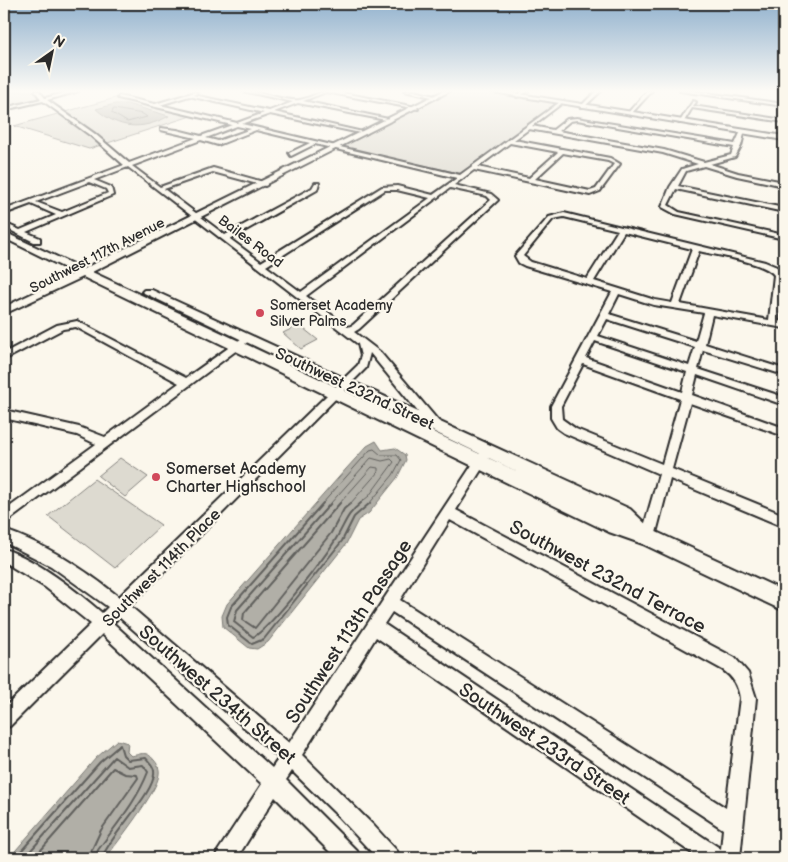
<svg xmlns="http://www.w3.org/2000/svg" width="788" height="862" font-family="'Balsamiq Sans',sans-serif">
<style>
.green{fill:#dddad0;stroke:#84827e}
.water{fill:#b1afa7;stroke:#7b7a75}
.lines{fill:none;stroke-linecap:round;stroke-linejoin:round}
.shore-far1{stroke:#61605d;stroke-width:1}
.shore{stroke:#61605d;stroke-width:2}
.minor-casing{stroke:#2b2b2b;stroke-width:4}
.tertiary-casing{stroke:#2b2b2b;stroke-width:4}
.minor{fill:#fbf7ec;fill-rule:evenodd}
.tertiary{fill:#fbf7ec;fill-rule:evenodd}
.poi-dot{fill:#d1495b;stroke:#fbf7ec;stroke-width:2}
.labels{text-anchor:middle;stroke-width:4.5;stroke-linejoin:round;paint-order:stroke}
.far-street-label{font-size:14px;fill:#2b2b2b;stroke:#fbf7ec}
.far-poi-label{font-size:14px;fill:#2b2b2b;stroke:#fbf7ec;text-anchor:start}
.street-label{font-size:16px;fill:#2b2b2b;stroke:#fbf7ec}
.poi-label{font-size:16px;fill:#2b2b2b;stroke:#fbf7ec;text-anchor:start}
.near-street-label{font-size:19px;fill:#2b2b2b;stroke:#fbf7ec}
</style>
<rect width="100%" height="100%" fill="#fbf7ec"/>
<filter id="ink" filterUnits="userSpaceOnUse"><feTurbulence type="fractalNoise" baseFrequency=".02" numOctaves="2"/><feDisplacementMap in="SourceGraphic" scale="10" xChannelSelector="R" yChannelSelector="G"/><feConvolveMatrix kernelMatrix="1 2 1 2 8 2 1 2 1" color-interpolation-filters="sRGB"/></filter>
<g filter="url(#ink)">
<!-- green -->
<g class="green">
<path d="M4,91H35L40,99L4,109Z"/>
<path d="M450,91H485L556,103L463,174L343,147L345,144Z"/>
<path d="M119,97L194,115L89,149L14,126Z"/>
<path d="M299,325L318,340L301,349L283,333Z"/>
<path d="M120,458L148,477L125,497L98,476Z"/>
<path d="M94,479L161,525L115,568L48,516Z"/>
</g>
<!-- water -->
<g class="water">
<path d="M115,104H127L169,116C141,131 119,129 96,109Z"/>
<path d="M376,441L382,450L395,448L405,455L406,460L397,478L369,513L358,520L346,544L268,642L257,649L249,648L223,627L222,616L227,604L346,469L367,446Z"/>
<path d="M117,740L128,743L127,752L131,756C142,754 146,750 154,760C157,763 160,769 159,774C158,792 117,842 106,858H9L96,758Z"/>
</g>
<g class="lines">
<!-- shore-far1 -->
<g class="shore-far1">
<path d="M114,109L143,114L147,117L127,122L112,113Z"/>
<path d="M322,504L370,450L374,449L381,455H397L401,460L393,475L369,504"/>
<path d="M330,504L371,458L382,461L391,459L394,462L369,496L359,504"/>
<path d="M339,504L372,467L378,468V472L350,504"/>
</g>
<!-- shore -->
<g class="shore">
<path d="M323,503L231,607L227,617L228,625L252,644L264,639L342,541L354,517L370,503"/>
<path d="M331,503L237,610L234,622L253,637C269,630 327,555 337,537C346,522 346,515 361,503"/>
<path d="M340,503L244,613L243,620L255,628L331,533L344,509L351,503"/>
<path d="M15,858L100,762L120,745L123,755L128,760L146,758C149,762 154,766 154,771C157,792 110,834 102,858"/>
<path d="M24,858L114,757L128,767L143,765L148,772C137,801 116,825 98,850L96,858"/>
<path d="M34,858L113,768L125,774L137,775L138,778L101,830L88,858"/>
</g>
<defs>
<g id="minor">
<path d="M35,91H39L45,98L71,91H79L47,100L95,134L129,163L196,138L161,130V128L177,130L201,136L232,125L118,98L119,96L155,104L195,92L197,93L194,95L269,111L293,102L243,91C259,91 287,102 299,100C312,98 317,91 333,91L416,107L418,109L326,92L303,101L393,120L391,121L298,103L274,112L367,133L365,134L270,114L242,124L460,175L560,102L561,104L532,126L553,130L567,119L577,118L735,144L741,131L745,130L741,146L735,157L710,164L738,173L784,182V186L737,176L704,166L686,171L678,186L784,208V212L676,189L668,205L679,212L784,235V239L675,214L662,207L670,187L682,169L698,164L663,153L529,129L514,140L610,158L620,164L600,191L590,195L474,170L454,185L491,194L498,200L359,329L354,332L380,352L440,423L442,426L440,429H432L370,353L366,368L130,606L289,743L480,453H488L490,456L488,459L456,510L735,658L748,673L756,698L740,858H699L376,637L302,755L374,826L397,851L400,858H377L337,815L292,771L286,780L357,851L360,858H336L275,797L237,858H215L218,851L262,784L102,634L10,726L4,729V708L91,624L45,587L4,562V549C38,560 75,590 102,613L108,607L51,566L4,542V530C46,544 84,569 119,597L358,365L361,356L358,344L128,167L94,180L111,187L113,195L26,232L40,238V242H34L4,227V223L20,230L56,215L31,204L4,214V210L124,165L91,136L43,101L4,110V108L41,99ZM189,96L264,113L237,123L160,105ZM577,120L734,147L731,155L704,162L664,150L558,131L570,121ZM237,126L251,129L218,141L206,138ZM256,130L310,143L289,153L291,156L315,144L457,178L433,195L397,186L382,187L261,262L230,239L317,190L319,183H315L312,188L225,235L164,189L213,172L265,186L267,185V183L213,168L160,187L132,166L201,140L218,145ZM510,143L558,152L529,178L478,167ZM563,153L608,161L614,164L596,189L590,191L535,179ZM89,182L106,189L108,193L62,212L36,202ZM450,188L487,196L491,200L353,325L348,327L306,296ZM385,190H397L430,198L301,292L266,266ZM450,520L723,670C733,677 738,685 740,698L726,808L400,600ZM392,612L723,829L721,849L384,624ZM119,617L279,758L272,768L113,623Z"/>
<path d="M404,91H414L439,97L437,98Z"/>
<path d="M523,91H528L517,97V95Z"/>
<path d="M596,91H601L584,107H580Z"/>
<path d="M647,91H652L631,114H627Z"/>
<path d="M680,91H693L784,104V106Z"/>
<path d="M693,101L696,102L693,106L784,120V122L692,108L683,123H679Z"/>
<path d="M564,213L765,262L777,267L782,275L778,321L784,322V328L712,315L705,344L784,369V375L703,350L698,369L784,397V405L697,375L692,395L784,428V436L690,403L672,469L784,515V527L670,479L655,537L653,541L648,543L643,541L641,537L659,474L564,433L557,428L551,418V406L612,292L525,266L519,263L515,256L549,217ZM564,217L618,230L587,279L531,262L523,256L553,219ZM624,232L692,249L672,303L655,300L594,281ZM699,251C715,255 765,262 774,275L769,320L680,304ZM619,294L654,305L704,313L696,341L609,314ZM607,319L695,347L689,366L598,336ZM595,341L687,372L682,392L586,358ZM583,364L680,399L662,464L576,429L562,419L561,406Z"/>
<path d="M77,321L186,378L245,336L248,335L253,338L4,524V511L96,444L77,435L4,418V410L79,427L105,437L179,383L76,327L63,329L4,360V353L57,325Z"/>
</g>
<g id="tertiary">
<path d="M443,91H450L92,272L518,472L142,292L144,290H152L630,509L652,530L784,591V611L643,544L609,532L83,277L4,314V307L75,273L4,238V232L83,269Z"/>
<path d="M487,91H501L784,136V140Z"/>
</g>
</defs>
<!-- minor casing -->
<use href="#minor" class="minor-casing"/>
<!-- tertiary casing -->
<use href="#tertiary" class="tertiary-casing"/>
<!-- minor -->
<use href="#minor" class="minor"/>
<!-- tertiary -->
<use href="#tertiary" class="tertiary"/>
</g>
</g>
<!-- sky -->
<linearGradient id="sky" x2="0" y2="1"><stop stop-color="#92b2ce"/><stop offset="0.43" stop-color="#fdfbf6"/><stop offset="1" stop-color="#fdfbf6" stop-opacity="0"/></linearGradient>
<rect width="788" height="212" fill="url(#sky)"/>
<!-- markers -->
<g class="poi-dot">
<circle cx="260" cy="313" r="5"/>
<circle cx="156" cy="477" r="5"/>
</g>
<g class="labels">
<!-- far-street labels -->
<g class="far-street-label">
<text transform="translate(251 241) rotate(37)" y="5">Bailes Road</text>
<text transform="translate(97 255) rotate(-27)" y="5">Southwest 117th Avenue</text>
</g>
<!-- far-poi labels -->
<g class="far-poi-label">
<text x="270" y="310">Somerset Academy<tspan x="270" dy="16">Silver Palms</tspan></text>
</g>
<!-- street labels -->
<g class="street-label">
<text transform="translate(355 388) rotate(25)" y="6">Southwest 232nd Street</text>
<text transform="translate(161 567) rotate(-45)" y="6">Southwest 114th Place</text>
</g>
<!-- poi labels -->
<g class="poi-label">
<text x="166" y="474">Somerset Academy<tspan x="166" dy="18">Charter Highschool</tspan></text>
</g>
<!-- near-street labels -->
<g class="near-street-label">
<text transform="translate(608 576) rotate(28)" y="7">Southwest 232nd Terrace</text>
<text transform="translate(348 631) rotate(-57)" y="7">Southwest 113th Passage</text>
<text transform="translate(218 694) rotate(41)" y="7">Southwest 234th Street</text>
<text transform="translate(545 743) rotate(34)" y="7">Southwest 233rd Street</text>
</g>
</g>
<!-- margin -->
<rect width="788" height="862" fill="none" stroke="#fbf7ec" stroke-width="20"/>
<rect x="10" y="10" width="768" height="842" fill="none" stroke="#2b2b2b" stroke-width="2" filter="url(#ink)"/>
<!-- north arrow -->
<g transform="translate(52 52) rotate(33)" stroke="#fbf7ec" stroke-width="4" paint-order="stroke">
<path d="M0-4L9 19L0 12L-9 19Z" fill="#2b2b2b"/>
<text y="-8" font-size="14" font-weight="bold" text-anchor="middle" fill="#2b2b2b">N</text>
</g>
</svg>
